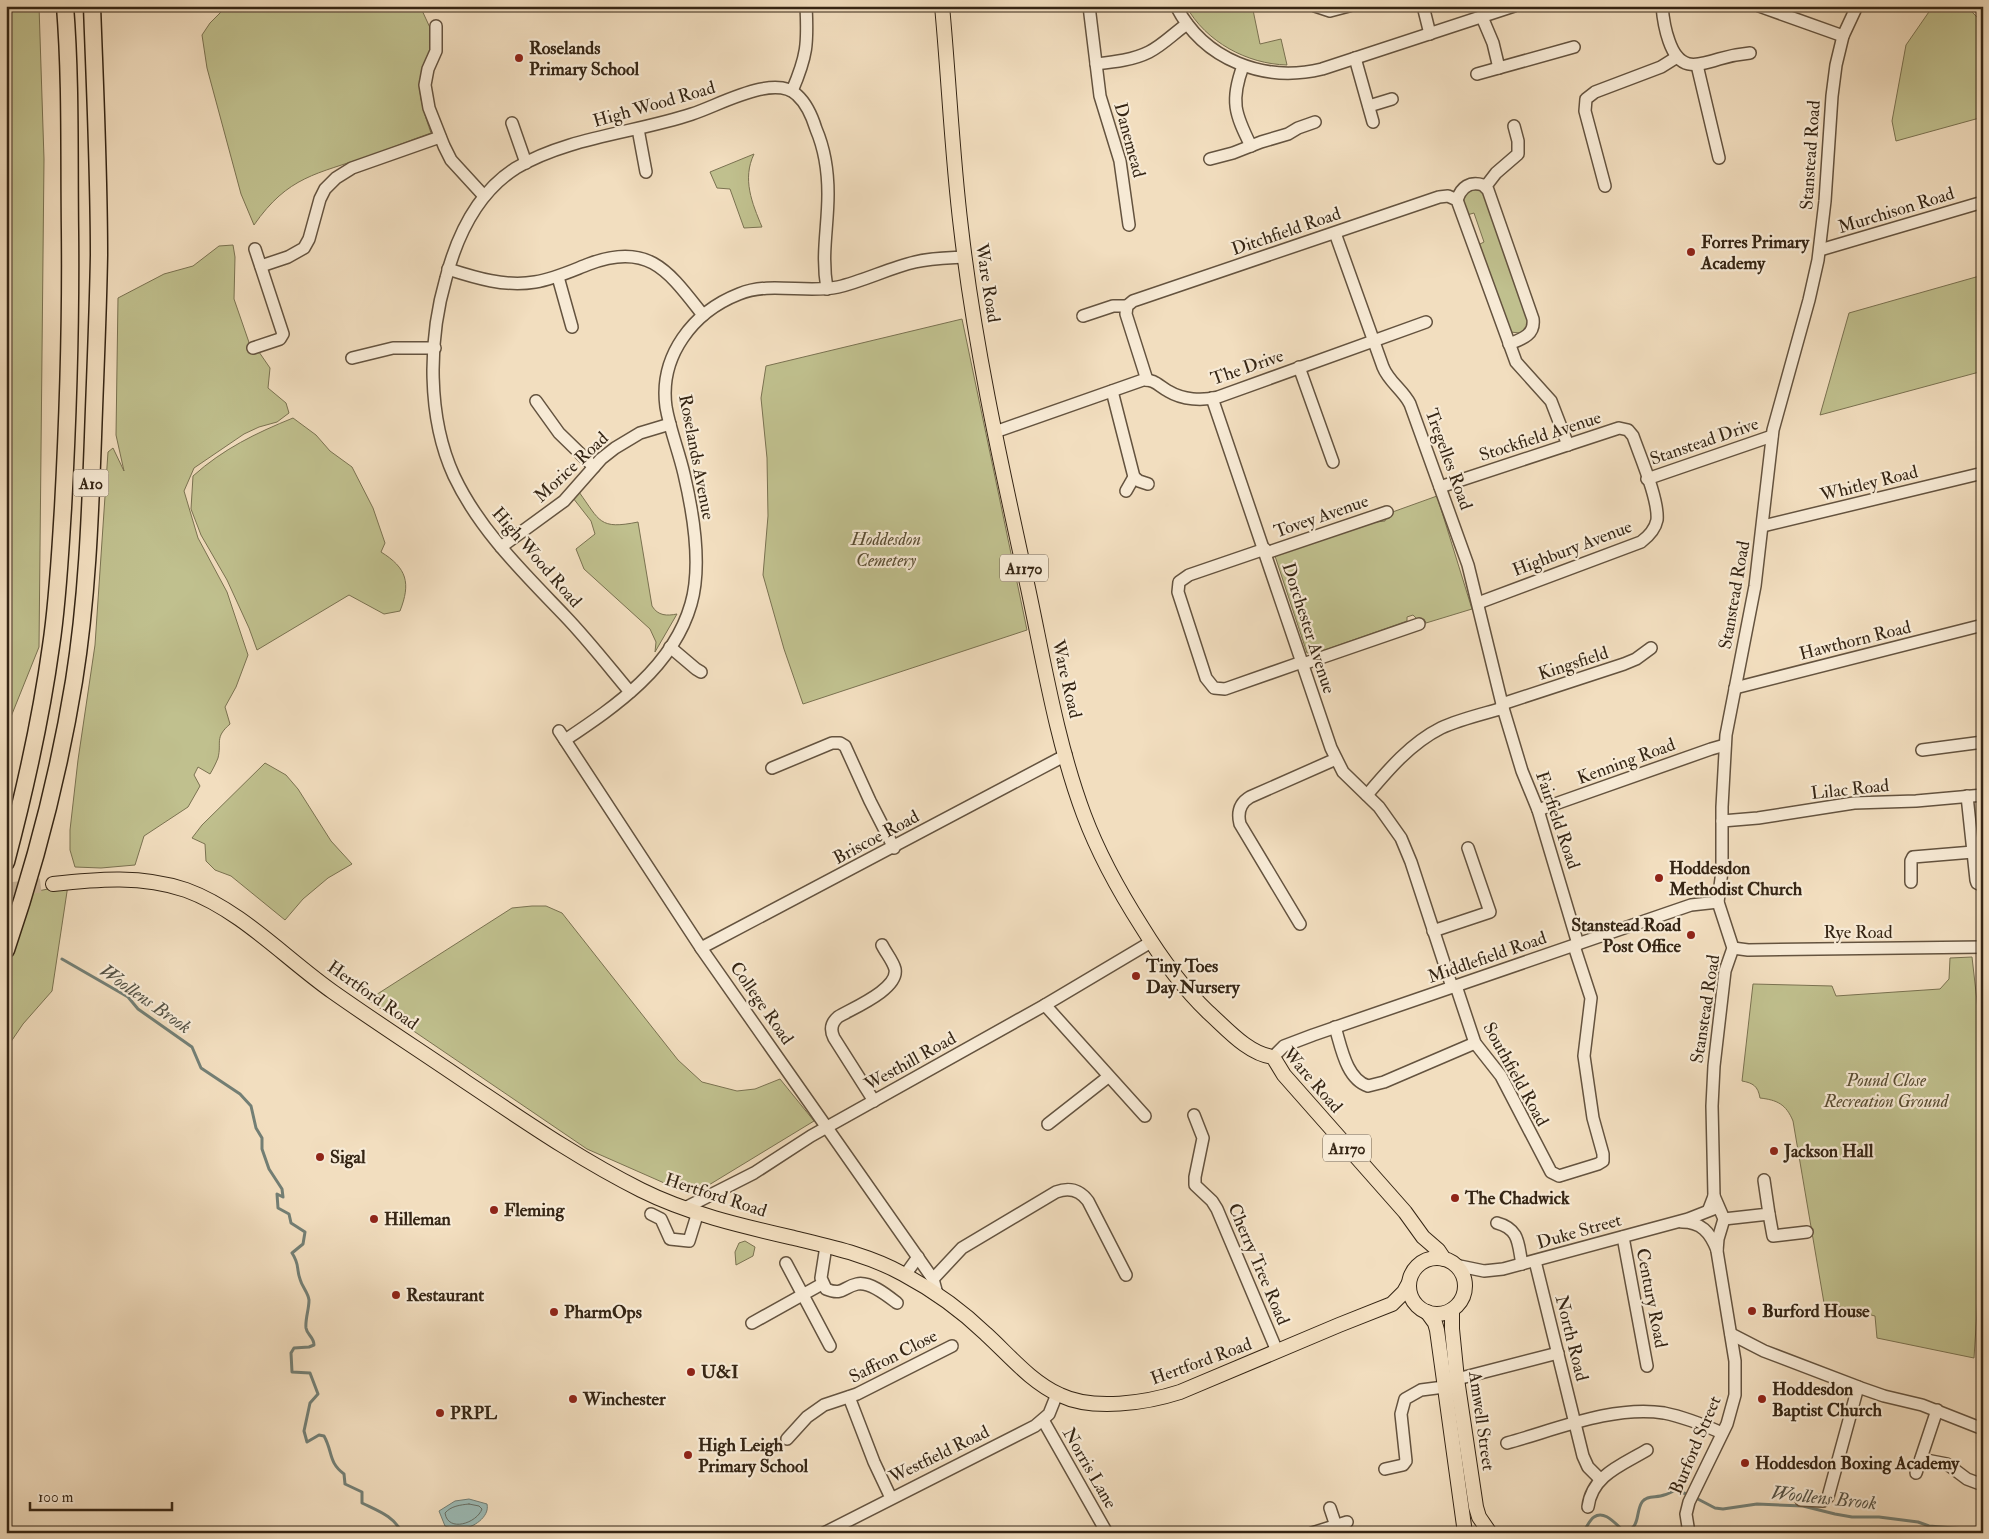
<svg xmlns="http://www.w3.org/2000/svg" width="1989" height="1539" font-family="'IM FELL Double Pica',serif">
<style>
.green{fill:#c0c08e;stroke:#7a7251}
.water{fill:#9cbbb6;stroke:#737f75}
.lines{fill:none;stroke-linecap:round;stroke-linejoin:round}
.shore{stroke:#687065;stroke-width:1}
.stream{stroke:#737f75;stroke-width:3}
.major-tunnel{stroke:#ccb99d;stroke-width:14;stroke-dasharray:14 7;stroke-linecap:butt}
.minor-casing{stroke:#64533f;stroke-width:14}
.major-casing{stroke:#352514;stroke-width:16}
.highway-casing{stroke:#352514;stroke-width:19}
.minor{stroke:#f7ead5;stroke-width:11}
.major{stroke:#f2debf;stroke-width:14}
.highway{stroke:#f2debf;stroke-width:16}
.poi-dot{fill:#8f2418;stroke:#f7ead5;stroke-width:2}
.labels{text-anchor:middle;stroke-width:4.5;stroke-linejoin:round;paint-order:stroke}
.shield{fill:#f7ead5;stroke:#6f604e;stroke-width:1}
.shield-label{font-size:16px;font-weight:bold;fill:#352514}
.poi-label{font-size:18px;font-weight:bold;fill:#352514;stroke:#f7ead5;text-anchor:start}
.street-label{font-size:18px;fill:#352514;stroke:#f7ead5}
.park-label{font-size:18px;font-style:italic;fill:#584c32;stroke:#f7ead5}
.water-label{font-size:19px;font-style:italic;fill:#545245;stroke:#f7ead5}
</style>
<rect width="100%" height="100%" fill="#f2debf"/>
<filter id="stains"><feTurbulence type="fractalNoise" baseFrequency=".004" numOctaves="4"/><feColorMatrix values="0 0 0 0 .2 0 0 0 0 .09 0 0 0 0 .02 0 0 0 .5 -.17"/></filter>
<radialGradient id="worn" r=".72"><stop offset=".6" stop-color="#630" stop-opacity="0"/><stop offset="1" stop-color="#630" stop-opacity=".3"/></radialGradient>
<!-- green -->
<g class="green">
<path d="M6,6H39L44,159L39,647L6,729Z"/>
<path d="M227,6H420L438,45C411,75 419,98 431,133C410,140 390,149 369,156C317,174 288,176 254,225L241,194L207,68L202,35L210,23Z"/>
<path d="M1186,6H1267L1253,10L1260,44L1281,39L1287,65C1247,64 1206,42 1186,6Z"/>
<path d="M1933,6H1966L1983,23V117L1896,141L1892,121L1906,45Z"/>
<path d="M754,154C742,179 752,203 762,227L744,228L730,189L717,188L710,172Z"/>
<path d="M1478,188L1485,192L1529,321L1525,332L1520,333L1510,332L1478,245L1484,242L1474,213L1467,215C1462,200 1460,193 1478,188Z"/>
<path d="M233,245L235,257L234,299L253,354L259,352L270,368L268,388L286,403L289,413L277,422L259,427L244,434L194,468L184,491L198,538L227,592L248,655L236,687L225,707L230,724C214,738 222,742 218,758C216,763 213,769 210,774L198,767L194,775L200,786L188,807L144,836L135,865L101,868L75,867L70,850V830L78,760L95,645L108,452L113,448L124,471L116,435L118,298L164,274L193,266L219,246Z"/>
<path d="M1983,275V371L1820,415L1849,313Z"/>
<path d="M962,319L1027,630L803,704L784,649L763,575L768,516L767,458L761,398L766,366Z"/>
<path d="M293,418L316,435L330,451L352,467L373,508L385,543L381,552C407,568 411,583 400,611L384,614L349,595L257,650L249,628L227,580L201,535L191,509L193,476C223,449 256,433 293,418Z"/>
<path d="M579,492C600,521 599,530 638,522L652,606C658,616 667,616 677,614L655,652L656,642L650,629L584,569L576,549L595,534L591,521L573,498Z"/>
<path d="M1437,496L1472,609L1426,623L1424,619L1418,620L1413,615L1407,617V621L1319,652L1307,653L1275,556L1376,522L1385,521L1387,514Z"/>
<path d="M265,763L286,775L298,789L331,841L352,864L328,878L303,899L285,920L231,876L215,870L206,861L205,844L192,838L202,825Z"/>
<path d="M68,885L52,991L23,1024L6,1049V969L33,892Z"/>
<path d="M532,906H546L562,913L678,1060L702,1082L737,1091L755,1089L780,1079L814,1121L699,1191L671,1186L587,1149L368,1000L512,908Z"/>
<path d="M1972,957L1983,1054V1217L1974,1358L1877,1338L1875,1316L1824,1303L1793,1121C1786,1104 1777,1100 1760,1098C1758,1086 1753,1083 1742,1081L1753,984L1832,986L1836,996L1940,989L1949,979L1950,958Z"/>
<path d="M745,1241L755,1247L753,1256L736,1265L735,1252L739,1243Z"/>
</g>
<!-- water -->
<path class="water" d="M469,1499L487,1504C490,1517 473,1528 461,1529C455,1530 451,1528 445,1526L439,1511L455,1501Z"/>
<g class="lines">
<!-- shore -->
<path class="shore" d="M469,1504L479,1506L482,1509C477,1523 448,1533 445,1513C451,1506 460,1505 469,1504Z"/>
<!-- stream -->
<g class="stream">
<path d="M62,959L128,997L138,1009L192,1047L201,1068L240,1094L251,1106L256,1128L262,1138V1149L269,1169L282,1189L283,1197L277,1194L278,1208L289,1214L291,1223L305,1232L303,1244L292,1253C300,1265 296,1268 300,1279C302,1287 308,1292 309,1300C309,1310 305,1319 306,1328C307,1335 314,1337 314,1345L309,1347L294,1348L291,1353L292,1372L310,1373L318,1394L310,1403L304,1431L307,1442L319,1435L324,1436C333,1452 328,1462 344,1474L345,1484L362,1492V1503C378,1511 394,1516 402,1533"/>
<path d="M1694,1497L1715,1508L1723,1509L1757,1504L1803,1506L1835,1514L1852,1517H1879L1918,1522L1929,1526L1966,1529L1982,1533"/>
<path d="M1582,1533C1587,1528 1589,1520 1594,1517C1605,1509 1617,1526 1624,1531C1641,1529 1635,1513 1642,1502C1646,1495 1657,1498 1664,1495C1668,1494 1672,1492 1676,1490L1689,1495"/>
</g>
<!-- major-tunnel -->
<path class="major-tunnel" d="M6,890L53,884"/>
<defs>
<g id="minor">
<path d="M1089,6L1100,96L1120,161L1129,225"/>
<path d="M1176,6C1204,60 1264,83 1322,69L1514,6"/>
<path d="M1315,6L1330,11L1349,6"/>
<path d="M1423,6L1430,34"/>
<path d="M1662,6C1663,18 1665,30 1669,41C1679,70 1694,67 1719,59C1729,56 1739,54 1750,53"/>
<path d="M1759,6L1843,36"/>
<path d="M1482,17L1493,43L1499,68"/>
<path d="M436,26V51L428,69L425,85L429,108L444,146L451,160L484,196"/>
<path d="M1355,58L1373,122"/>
<path d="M1096,64C1114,62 1133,60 1149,52C1163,45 1174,33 1187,24"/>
<path d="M1697,65L1719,158"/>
<path d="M1243,66C1230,101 1235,114 1251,146"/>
<path d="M1477,74L1574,47"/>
<path d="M792,91C807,56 808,44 806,6"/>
<path d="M1369,106L1392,99"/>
<path d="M512,123L526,163"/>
<path d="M638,129L646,172"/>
<path d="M1210,159L1233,153L1261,142L1288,134L1298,128L1315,122"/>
<path d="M1486,186L1496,173L1518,154V141L1514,126"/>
<path d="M1605,186L1585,111L1586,99L1595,92L1661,67L1677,57"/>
<path d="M1457,200C1461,187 1470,181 1483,185L1488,190L1533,319C1535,335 1522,339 1509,344"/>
<path d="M1335,233L1383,367C1389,382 1403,390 1410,404L1468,565L1503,708L1522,771L1538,810L1578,944"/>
<path d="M1820,250L1983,202"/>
<path d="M261,266L288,257L304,248L309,239L320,199L325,189L336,178L352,168L440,137"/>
<path d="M448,269C476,278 505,287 535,282C554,279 571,271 589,264C649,241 669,272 703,315"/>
<path d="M558,277L572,327"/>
<path d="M1083,316L1113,306H1127"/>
<path d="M253,348L280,339L283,334L255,249"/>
<path d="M352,358L393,348H435"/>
<path d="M1299,367L1333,462"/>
<path d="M1147,380L1126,314L1127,306L1133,301L1439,197L1448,196L1457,200L1516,362L1551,401L1568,445"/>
<path d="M1112,391L1134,477L1126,491"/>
<path d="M1212,398L1331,748L1343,772L1379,807L1401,838L1411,862L1452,987"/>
<path d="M536,401L559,433L594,467"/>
<path d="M995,432L1143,380C1154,379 1159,386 1168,391C1183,400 1202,401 1218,397L1426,322"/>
<path d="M1134,477L1139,481L1148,484"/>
<path d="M1647,479L1772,436"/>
<path d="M1440,487L1619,428L1628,430L1633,436C1640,456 1659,500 1657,520C1655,530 1649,536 1641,542L1478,603"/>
<path d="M1763,526L1983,473"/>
<path d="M501,547L564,501L601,459L615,448L640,433L670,424"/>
<path d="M1265,549L1189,575L1179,582L1178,592L1206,678L1214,688L1225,689L1302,662"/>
<path d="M1266,553L1387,512"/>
<path d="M670,647L696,669L701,672"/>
<path d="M1303,664L1419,624"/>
<path d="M1735,688L1983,625"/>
<path d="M630,692C609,667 588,640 565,616C524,573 480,531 454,476C427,417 428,340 446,278C457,236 478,192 516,168C568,137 635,133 692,114C718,106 774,73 797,95C807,104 812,116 816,129C825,150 828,171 828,194C828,228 821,254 827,289"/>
<path d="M1502,704L1624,664L1636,659L1651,648"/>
<path d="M559,731L701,948L933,1279L937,1294"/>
<path d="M565,740C616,706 673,667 691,604C702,566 693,512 684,474C679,452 670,430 666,407C659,356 693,312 739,294C771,281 805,294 838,287C864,281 889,268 915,262C931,258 948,258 965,257"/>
<path d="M1922,750L1983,742"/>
<path d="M772,768L832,743H840L845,746L870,801L894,848"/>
<path d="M1367,795C1388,770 1411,743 1441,728C1460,719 1483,714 1503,708"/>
<path d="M1967,796L1976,880L1977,883L1983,886"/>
<path d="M1538,810L1711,749L1725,745"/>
<path d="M1722,821L1758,818L1854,803L1916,801L1983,795"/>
<path d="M1911,882V861L1913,857L1973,852"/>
<path d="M1300,924L1240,824C1237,812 1240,803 1250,797L1336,759"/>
<path d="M1433,931L1490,912L1468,848"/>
<path d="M701,948L1066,755"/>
<path d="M1733,948L1748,950L1983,947"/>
<path d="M1456,986L1475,1043L1501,1076L1551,1172L1559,1176L1598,1164L1603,1161V1154L1593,1118L1584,1056L1591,998L1574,946"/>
<path d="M1045,1005L1145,1116"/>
<path d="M1335,1027C1341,1046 1346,1079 1368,1086L1384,1082L1475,1043"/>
<path d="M1273,1057L1284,1046L1313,1035L1691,905L1718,902"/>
<path d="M874,1101L834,1038C830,1030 831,1023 838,1017C853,1008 899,989 895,969C893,961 886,953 882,945"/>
<path d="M1194,1115L1203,1138L1195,1177V1185L1212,1201L1217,1209L1277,1351"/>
<path d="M1048,1124L1108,1077"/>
<path d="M685,1208L754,1173L811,1136L1045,1005L1151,942"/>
<path d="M1709,1209L1714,1196L1712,1106L1714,1066L1725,971L1733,948L1718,902L1722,871V807L1726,735L1755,586L1773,430L1809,300L1818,260L1825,201L1832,96L1836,65L1843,36L1857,6"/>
<path d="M651,1214L661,1219L670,1239L689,1241L698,1212"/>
<path d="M1769,1214L1773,1236L1807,1232"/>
<path d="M1724,1219L1769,1214L1764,1180"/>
<path d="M1682,1222C1701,1222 1710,1232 1717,1250"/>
<path d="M1497,1223C1520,1229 1518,1245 1522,1264"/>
<path d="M1623,1237L1647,1366"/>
<path d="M826,1246L821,1278L826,1289C843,1296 843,1287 857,1284C870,1281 888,1296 897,1303"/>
<path d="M1535,1261L1583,1456L1588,1467L1600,1479"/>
<path d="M786,1263L830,1346"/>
<path d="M1455,1265L1484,1271L1503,1269L1688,1219L1716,1208"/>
<path d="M905,1275L918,1257"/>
<path d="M933,1279L962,1248L1056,1192C1069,1187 1080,1190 1088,1201L1126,1275"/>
<path d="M752,1323L822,1284"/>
<path d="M1731,1334L1764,1351L1861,1388L1884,1396L1922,1405L1983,1429"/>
<path d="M1457,1379L1558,1353"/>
<path d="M849,1397L874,1462L891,1498"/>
<path d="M1043,1420L1107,1533"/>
<path d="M787,1439L807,1417L824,1405L857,1394L952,1346"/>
<path d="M1507,1443C1555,1430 1613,1405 1664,1413C1684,1417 1704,1425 1722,1433"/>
<path d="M1921,1459L1947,1464L1967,1479L1983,1485"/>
<path d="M1385,1469L1403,1465L1406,1461L1401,1414L1405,1399L1421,1390L1444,1387"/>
<path d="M1916,1473L1937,1410"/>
<path d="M1801,1500L1823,1501L1828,1497L1858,1387"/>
<path d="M1588,1507C1592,1475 1622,1465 1647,1450"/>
<path d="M1330,1508L1336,1526"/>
<path d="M824,1533L1035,1426L1049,1414L1057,1394"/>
<path d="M1312,1533L1347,1522"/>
<path d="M1689,1533L1686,1514L1689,1502L1727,1424L1735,1395V1361L1717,1251L1718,1239L1724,1219L1714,1196"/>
</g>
<g id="major">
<path d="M942,6C949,80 952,155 961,228C975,350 1002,469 1028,588C1044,663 1057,743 1084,815C1099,855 1119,891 1142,927C1161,958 1182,987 1208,1012C1226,1028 1248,1054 1273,1057L1284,1075L1405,1212L1423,1237L1438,1250L1444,1259"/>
<path d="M53,884C98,879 142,875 186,890C241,910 286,959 333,992C377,1023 422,1052 466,1082C523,1120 579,1159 641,1190C689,1214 742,1226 794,1238C831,1247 869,1255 903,1274C933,1290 961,1310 986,1334C1009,1355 1031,1382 1060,1395C1093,1411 1146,1403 1180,1392L1339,1325L1392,1304L1404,1292L1409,1283"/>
<circle cx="1437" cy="1286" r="28"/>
<path d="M1452,1310V1329L1457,1379L1476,1507L1479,1517L1490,1533"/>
<path d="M1427,1312L1435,1323L1437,1330L1465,1533"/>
</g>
<g id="highway">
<path d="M6,862C25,790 41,719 51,646C58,600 60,554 63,508C68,416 71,324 70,231C69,156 71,81 65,6"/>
<path d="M6,950C36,862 59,773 74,681C87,600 90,519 93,437C95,377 98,316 99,255C99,172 95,89 92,6"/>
</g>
</defs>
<!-- minor casing -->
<use href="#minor" class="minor-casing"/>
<!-- major casing -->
<use href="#major" class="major-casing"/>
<!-- highway casing -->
<use href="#highway" class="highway-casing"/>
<!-- minor -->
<use href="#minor" class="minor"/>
<!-- major -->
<use href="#major" class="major"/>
<!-- highway -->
<use href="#highway" class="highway"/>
</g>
<!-- markers -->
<g class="poi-dot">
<circle cx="519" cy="58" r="5"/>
<circle cx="1691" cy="252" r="5"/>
<circle cx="1659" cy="878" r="5"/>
<circle cx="1691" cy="935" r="5"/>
<circle cx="1136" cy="976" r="5"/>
<circle cx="1774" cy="1151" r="5"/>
<circle cx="320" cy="1157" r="5"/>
<circle cx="1455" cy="1198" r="5"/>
<circle cx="494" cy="1210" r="5"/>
<circle cx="374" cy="1219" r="5"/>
<circle cx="396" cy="1295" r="5"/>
<circle cx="1752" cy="1311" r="5"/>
<circle cx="554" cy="1312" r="5"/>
<circle cx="691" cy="1372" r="5"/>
<circle cx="573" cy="1399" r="5"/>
<circle cx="1762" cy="1399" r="5"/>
<circle cx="440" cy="1413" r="5"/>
<circle cx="688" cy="1455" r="5"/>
<circle cx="1745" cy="1463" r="5"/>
</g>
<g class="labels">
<!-- shield labels -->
<g class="shield">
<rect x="73.5" y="469.5" width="35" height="27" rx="4"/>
<rect x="1000" y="554.5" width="48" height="27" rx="4"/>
<rect x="1323" y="1134.5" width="48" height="27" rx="4"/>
</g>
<g class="shield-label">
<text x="91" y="489">A10</text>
<text x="1024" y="574">A1170</text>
<text x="1347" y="1154">A1170</text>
</g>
<!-- poi labels -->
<g class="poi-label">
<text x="529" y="54">Roselands<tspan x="529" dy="21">Primary School</tspan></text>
<text x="1701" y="248">Forres Primary<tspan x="1701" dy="21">Academy</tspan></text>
<text x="1669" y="874">Hoddesdon<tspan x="1669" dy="21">Methodist Church</tspan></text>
<text x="1681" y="931" text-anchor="end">Stanstead Road<tspan x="1681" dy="21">Post Office</tspan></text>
<text x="1146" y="972">Tiny Toes<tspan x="1146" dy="21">Day Nursery</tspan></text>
<text x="1784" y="1157">Jackson Hall</text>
<text x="330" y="1163">Sigal</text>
<text x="1465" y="1204">The Chadwick</text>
<text x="504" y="1216">Fleming</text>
<text x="384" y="1225">Hilleman</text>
<text x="406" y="1301">Restaurant</text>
<text x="1762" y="1317">Burford House</text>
<text x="564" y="1318">PharmOps</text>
<text x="701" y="1378">U&amp;I</text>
<text x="1772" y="1395">Hoddesdon<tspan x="1772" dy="21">Baptist Church</tspan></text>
<text x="583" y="1405">Winchester</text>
<text x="450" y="1419">PRPL</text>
<text x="698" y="1451">High Leigh<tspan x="698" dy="21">Primary School</tspan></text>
<text x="1755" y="1469">Hoddesdon Boxing Academy</text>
</g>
<!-- street labels -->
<g class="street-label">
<text transform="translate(654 104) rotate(-16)" y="6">High Wood Road</text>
<text transform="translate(1130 140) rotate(75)" y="6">Danemead</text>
<text transform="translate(1810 155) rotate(-86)" y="6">Stanstead Road</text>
<text transform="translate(1896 210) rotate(-17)" y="6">Murchison Road</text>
<text transform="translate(1286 231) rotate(-19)" y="6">Ditchfield Road</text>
<text transform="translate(988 283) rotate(81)" y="6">Ware Road</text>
<text transform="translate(1247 367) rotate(-19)" y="6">The Drive</text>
<text transform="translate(1540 436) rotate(-18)" y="6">Stockfield Avenue</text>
<text transform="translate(1704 441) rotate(-19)" y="6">Stanstead Drive</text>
<text transform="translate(697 457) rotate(79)" y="6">Roselands Avenue</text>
<text transform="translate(1449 459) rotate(70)" y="6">Tregelles Road</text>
<text transform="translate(571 467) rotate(-43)" y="6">Morice Road</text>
<text transform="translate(1869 483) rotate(-14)" y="6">Whitley Road</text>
<text transform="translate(1321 516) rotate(-19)" y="6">Tovey Avenue</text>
<text transform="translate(1572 548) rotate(-21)" y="6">Highbury Avenue</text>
<text transform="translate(537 557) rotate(49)" y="6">High Wood Road</text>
<text transform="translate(1734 595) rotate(-80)" y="6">Stanstead Road</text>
<text transform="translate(1309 628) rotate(72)" y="6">Dorchester Avenue</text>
<text transform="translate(1855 640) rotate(-14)" y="6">Hawthorn Road</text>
<text transform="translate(1573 663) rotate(-18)" y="6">Kingsfield</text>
<text transform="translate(1067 679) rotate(77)" y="6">Ware Road</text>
<text transform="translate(1626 761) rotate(-20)" y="6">Kenning Road</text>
<text transform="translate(1850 789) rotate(-6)" y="6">Lilac Road</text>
<text transform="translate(1558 820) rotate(71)" y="6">Fairfield Road</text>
<text transform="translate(876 837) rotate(-28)" y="6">Briscoe Road</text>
<text x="1858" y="938">Rye Road</text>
<text transform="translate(1487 957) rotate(-19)" y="6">Middlefield Road</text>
<text transform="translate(373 995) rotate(35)" y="6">Hertford Road</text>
<text transform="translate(762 1003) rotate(55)" y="6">College Road</text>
<text transform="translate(1705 1009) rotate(-81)" y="6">Stanstead Road</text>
<text transform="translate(910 1061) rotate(-29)" y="6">Westhill Road</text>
<text transform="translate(1516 1074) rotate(61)" y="6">Southfield Road</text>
<text transform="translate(1313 1080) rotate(49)" y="6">Ware Road</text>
<text transform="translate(716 1195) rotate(18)" y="6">Hertford Road</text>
<text transform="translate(1579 1231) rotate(-16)" y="6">Duke Street</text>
<text transform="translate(1259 1264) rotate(67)" y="6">Cherry Tree Road</text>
<text transform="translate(1652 1298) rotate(79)" y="6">Century Road</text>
<text transform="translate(1572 1338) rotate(76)" y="6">North Road</text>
<text transform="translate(893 1356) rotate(-27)" y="6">Saffron Close</text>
<text transform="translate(1201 1361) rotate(-20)" y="6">Hertford Road</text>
<text transform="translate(1482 1421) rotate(82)" y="6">Amwell Street</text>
<text transform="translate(1695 1445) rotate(-67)" y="6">Burford Street</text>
<text transform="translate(939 1454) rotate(-26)" y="6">Westfield Road</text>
<text transform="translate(1090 1468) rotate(60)" y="6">Norris Lane</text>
</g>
<!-- park labels -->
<g class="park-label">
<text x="886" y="545">Hoddesdon<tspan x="886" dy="21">Cemetery</tspan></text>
<text x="1886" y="1086">Pound Close<tspan x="1886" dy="21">Recreation Ground</tspan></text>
</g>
<!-- water labels -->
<g class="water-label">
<text transform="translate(146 998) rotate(35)" y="7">Woollens Brook</text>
<text transform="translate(1824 1497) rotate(6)" y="7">Woollens Brook</text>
</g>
</g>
<!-- margin -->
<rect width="1989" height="1539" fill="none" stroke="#f2debf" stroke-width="25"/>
<rect x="8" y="8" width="1974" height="1524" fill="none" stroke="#352514" stroke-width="2.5"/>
<rect x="12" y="12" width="1964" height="1514" fill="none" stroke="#352514"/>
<!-- scale -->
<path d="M30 1502v8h142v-8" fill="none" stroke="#352514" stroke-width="2.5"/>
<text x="38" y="1502" font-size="15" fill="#352514" stroke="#f7ead5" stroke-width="4" paint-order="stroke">100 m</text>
<rect width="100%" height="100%" filter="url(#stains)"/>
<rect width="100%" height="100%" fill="url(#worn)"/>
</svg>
